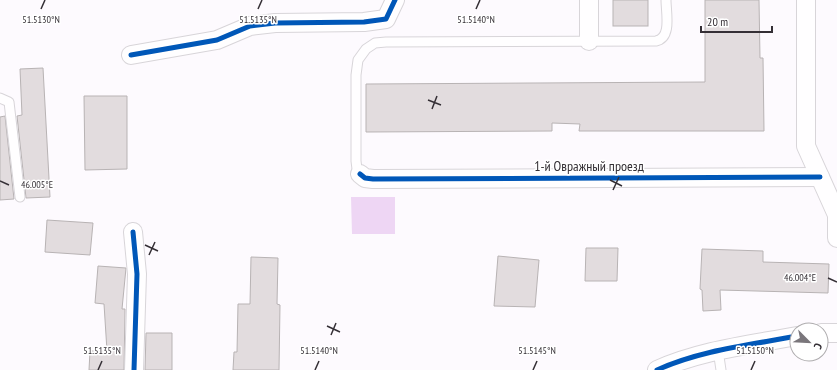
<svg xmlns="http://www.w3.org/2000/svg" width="837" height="370" font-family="'PT Sans Narrow',sans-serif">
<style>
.green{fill:#eed6f4}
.building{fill:#e2dcde;stroke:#b8b3b4}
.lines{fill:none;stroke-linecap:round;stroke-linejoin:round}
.lane-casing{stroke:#d8d5d9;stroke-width:11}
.street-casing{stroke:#d8d5d9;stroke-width:20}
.lane{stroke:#fffeff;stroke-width:9}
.street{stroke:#fffeff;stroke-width:18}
.cycleway-casing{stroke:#fff;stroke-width:8}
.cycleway{stroke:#0057b8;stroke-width:5}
.ticks{fill:none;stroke:#342f35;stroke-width:1.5}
.labels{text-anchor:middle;stroke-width:3;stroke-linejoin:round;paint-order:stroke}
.street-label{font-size:14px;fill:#342f35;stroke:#fff}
.ticks-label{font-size:10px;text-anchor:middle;fill:#342f35;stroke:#fff;stroke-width:3;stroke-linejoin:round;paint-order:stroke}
</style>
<rect width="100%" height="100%" fill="#fdfafe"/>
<!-- green -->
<path class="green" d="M351,197H395V234H352Z"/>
<!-- building -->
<g class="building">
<rect x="613" y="0" width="35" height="26"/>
<path d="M705,0H759L760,58H763L764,131H579L580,124L552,123V131L366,132V84L705,82Z"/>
<path d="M43,68L50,197L26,198L17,116L22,115L20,69Z"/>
<path d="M84,96H127V169L85,170Z"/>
<path d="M5,116L14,199L0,200V117Z"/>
<path d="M47,220L93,223L90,255L45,252Z"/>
<path d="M586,248H618L617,281H585Z"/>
<path d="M702,249L763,251V262L829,264L828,293L720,290L721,310L703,311L702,290L700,289Z"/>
<path d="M498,256L539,260L535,307L494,306Z"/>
<path d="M251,257L278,258L277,304L280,305L279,370H233L234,352H237L238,304H250Z"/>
<path d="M98,266L126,268L122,309H125L124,370H89L90,351H107L104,304L95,303Z"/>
<path d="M146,333H172V370H145Z"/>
</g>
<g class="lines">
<defs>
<g id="lane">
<path d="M0,98L9,102L20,197"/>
<path d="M360,174L357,169L356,161V75L358,60L366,49L375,43L386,42L656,41C672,38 666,13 666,0"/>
<path d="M718,350L721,370"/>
</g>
<g id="street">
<path d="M806,0V146L837,215V238"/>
<path d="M589,41V0"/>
<path d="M131,55L217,40L250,26L275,23L364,22L386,19L395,0"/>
<path d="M360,174L365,178L373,179L820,177"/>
<path d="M133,232L137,274L134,370"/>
<path d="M821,333H837"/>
<path d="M657,370C701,350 750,345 797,336"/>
</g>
</defs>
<!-- lane casing -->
<use href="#lane" class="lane-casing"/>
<!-- street casing -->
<use href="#street" class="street-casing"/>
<!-- lane -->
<use href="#lane" class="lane"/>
<!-- street -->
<use href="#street" class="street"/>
<defs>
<g id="cycleway">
<path d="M131,55L217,40L250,26L275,23L364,22L386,19L395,0"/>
<path d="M360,174L365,178L373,179L820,177"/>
<path d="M133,232L137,274L134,370"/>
<path d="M657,370C701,350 750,345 797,336"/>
</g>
</defs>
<!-- cycleway casing -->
<use href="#cycleway" class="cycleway-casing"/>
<!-- cycleway -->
<use href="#cycleway" class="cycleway"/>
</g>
<!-- ticks -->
<path class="ticks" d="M41,9L45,0M258,9L262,0M476,9L480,0M428,100L441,105M432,109L437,96M610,180L622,186M0,181L9,185M613,190L619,177M145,245L158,251M149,255L155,242M828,278L837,282M327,326L340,332M331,335L336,323M98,370L102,361M315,370L319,361M533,370L537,361M751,370L755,361"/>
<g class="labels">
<!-- street labels -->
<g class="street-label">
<text x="589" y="171">1-й Овражный проезд</text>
</g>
</g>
<g class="ticks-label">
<text x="41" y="23">51.5130°N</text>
<text x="258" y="23">51.5135°N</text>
<text x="476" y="23">51.5140°N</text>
<text x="37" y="188">46.005°E</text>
<text x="800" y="281">46.004°E</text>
<text x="102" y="354">51.5135°N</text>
<text x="319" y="354">51.5140°N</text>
<text x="537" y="354">51.5145°N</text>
<text x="755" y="354">51.5150°N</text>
</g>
<!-- north arrow -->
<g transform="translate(809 342) rotate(114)"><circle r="19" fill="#ffffff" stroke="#aeacae"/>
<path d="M0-3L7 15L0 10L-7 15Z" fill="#7a767b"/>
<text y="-6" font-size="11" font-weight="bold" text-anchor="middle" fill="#342f35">С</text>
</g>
<!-- scale -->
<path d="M701 26v6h71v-6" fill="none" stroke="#342f35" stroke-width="2"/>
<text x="707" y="26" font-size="12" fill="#342f35" stroke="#ffffff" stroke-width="3" paint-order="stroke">20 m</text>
</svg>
